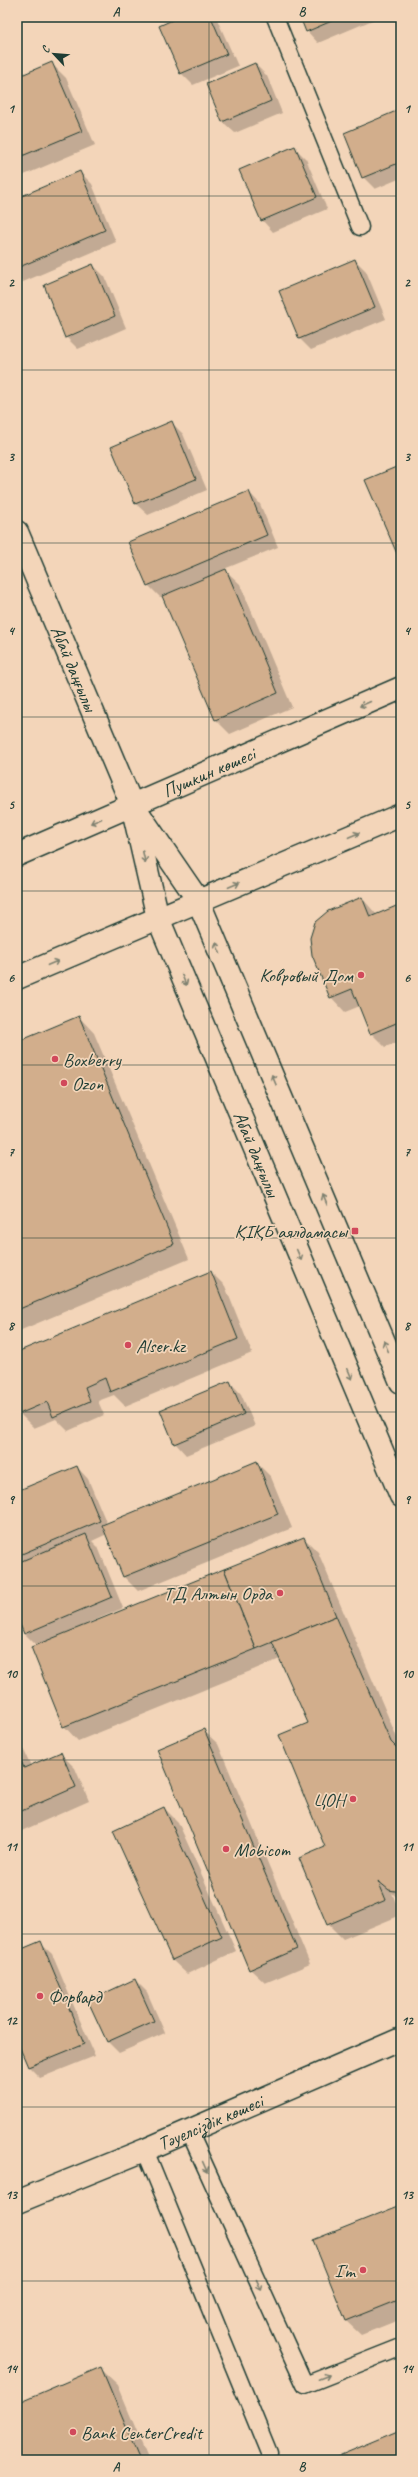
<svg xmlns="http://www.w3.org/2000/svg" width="418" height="2477" font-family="Caveat,sans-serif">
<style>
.shadow{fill:#0003}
.building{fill:#d2ae8c;stroke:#1f3d34}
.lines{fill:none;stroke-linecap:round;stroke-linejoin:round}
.service-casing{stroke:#1f3d34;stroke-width:19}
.minor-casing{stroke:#1f3d34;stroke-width:25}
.secondary-casing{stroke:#1f3d34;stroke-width:25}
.primary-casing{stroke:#1f3d34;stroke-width:25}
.service{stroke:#f3d5b9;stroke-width:16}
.minor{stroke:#f3d5b9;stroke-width:22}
.secondary{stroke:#f3d5b9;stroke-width:22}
.primary{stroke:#f3d5b9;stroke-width:22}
.oneway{stroke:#7e8170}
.grid{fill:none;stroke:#1f3d34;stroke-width:1;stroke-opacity:0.55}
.poi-dot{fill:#d1495b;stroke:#f3d5b9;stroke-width:1.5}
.labels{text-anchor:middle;stroke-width:3.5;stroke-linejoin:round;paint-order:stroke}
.street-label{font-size:19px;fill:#1f3d34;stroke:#f3d5b9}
.poi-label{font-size:19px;fill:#1f3d34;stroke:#f3d5b9;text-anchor:start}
.neatline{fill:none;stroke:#1f3d34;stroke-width:1.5}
.grid-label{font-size:13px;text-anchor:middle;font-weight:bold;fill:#1f3d34}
</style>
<rect width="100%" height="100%" fill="#f3d5b9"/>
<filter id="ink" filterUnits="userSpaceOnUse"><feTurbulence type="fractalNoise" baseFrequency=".025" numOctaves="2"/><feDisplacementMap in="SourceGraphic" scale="8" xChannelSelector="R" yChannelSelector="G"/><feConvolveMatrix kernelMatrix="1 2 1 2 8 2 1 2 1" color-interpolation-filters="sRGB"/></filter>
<g filter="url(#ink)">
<!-- shadow -->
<g class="shadow">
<path d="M182,17H216L238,66L193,85L181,73Z"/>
<path d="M301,17H374L375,19L318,43L307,31Z"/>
<path d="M52,64L66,78L95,145L17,178V78Z"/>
<path d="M255,64L267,76L282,113L235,133L223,122L208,85Z"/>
<path d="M401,110V178L375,189L363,177Z"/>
<path d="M294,147L306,159L327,209L273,232L262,220Z"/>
<path d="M80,172L92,184L116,242L23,282L17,276V199Z"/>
<path d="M355,260L366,271L386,319L311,350L300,339L280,292Z"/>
<path d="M93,265L105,277L126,328L78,349L66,337Z"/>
<path d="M171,422L183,434L207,490L148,515L136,504L112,447Z"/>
<path d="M249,492L260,504L278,547L224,569L240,584L292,707L230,734L215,719L163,596L160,597L148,585Z"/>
<path d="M362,898L377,915L401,905V1041L385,1047L371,1033L360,1006L345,1012L331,997Z"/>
<path d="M79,1017L94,1033L189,1259L19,1331L17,1329V1043Z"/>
<path d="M211,1272L225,1286L252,1353L125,1406L114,1395L98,1401L104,1415L68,1431L56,1419L34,1428L20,1414L17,1407V1353Z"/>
<path d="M230,1382L241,1394L255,1426L186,1455L175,1443Z"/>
<path d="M256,1462L271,1477L292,1528L138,1591L124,1577L107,1534L92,1541L98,1547L123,1608L86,1624V1626L304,1538L318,1552L401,1747V1901L392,1893L401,1915L343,1939L328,1924L327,1847L309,1723L280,1659L78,1741L64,1726L37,1646L25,1634L17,1614V1564L21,1563L17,1559V1492L77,1467L88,1479L107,1524Z"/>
<path d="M203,1730L218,1744L310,1964L265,1983L250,1969Z"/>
<path d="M17,1735L31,1766L60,1753L75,1768L89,1801L17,1833Z"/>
<path d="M164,1808L178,1822L236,1951L187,1974L172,1960Z"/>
<path d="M40,1943L52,1954L95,2056L40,2078L29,2067L17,2039V1952Z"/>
<path d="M135,1980L147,1992L165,2033L119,2053L108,2042Z"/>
<path d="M401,2206V2319L361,2335L346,2321L314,2241Z"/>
<path d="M101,2369L117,2384L149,2460H17V2404Z"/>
</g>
<!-- building -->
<g class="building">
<path d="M179,17H211L227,54L180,74L159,26Z"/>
<path d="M300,17H341L306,32Z"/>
<path d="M52,62L82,131L17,158V77Z"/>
<path d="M255,63L271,101L222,122L206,84Z"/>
<path d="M401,109V162L362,178L344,133Z"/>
<path d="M295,146L317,197L261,221L239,170Z"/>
<path d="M80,171L105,230L17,268V198Z"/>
<path d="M355,259L375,307L299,339L279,291Z"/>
<path d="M93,264L115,316L65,338L44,285Z"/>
<path d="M172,421L196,479L135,504L111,447Z"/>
<path d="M401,465V563L365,480Z"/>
<path d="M249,491L267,535L147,586L128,542Z"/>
<path d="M226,569L278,693L215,720L162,596Z"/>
<path d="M362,897L370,917L401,904V1021L370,1034L352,989L330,998L312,955L310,938L315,922L328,911Z"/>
<path d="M79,1016L174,1244L17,1310V1042Z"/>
<path d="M211,1271L238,1339L110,1392L105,1378L85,1387L90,1401L53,1417L47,1402L19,1414L17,1410V1352Z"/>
<path d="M230,1381L244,1414L174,1444L160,1410Z"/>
<path d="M257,1461L278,1514L123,1577L102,1525Z"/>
<path d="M77,1466L100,1521L17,1556V1491Z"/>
<path d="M86,1534L112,1597L24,1634L17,1617V1563Z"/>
<path d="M304,1537L336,1616L256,1649L224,1569Z"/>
<path d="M224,1569L256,1649L63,1727L31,1647Z"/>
<path d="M336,1616L391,1742L401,1752V1892L389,1890L378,1881L386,1900L327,1925L299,1858L325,1847L279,1735L308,1723L272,1642Z"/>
<path d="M204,1729L297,1949L249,1970L157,1749Z"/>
<path d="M17,1751L24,1768L61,1752L76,1787L17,1813Z"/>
<path d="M164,1807L222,1937L172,1960L113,1831Z"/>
<path d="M41,1941L84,2044L28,2067L17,2041V1951Z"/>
<path d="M135,1979L154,2021L107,2042L88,2001Z"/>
<path d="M401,2205V2299L346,2321L313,2240Z"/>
<path d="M101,2367L140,2460H17V2403Z"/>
<path d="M401,2430V2460H329Z"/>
</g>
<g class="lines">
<defs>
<g id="service">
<path d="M275,17L360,227"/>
<path d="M189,2131L305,2385L401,2347"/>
<path d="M145,2150L269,2453"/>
</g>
<g id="minor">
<path id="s1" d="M17,855L401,688"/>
<path d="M17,978L401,815"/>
</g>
<g id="secondary">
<path id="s2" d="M17,2202L145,2150L401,2039"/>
</g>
<g id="primary">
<path id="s3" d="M17,532L132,805L158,918L401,1496"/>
<path d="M139,814L198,900L401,1382"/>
</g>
</defs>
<!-- service casing -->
<use href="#service" class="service-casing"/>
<!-- minor casing -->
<use href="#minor" class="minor-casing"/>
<!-- secondary casing -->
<use href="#secondary" class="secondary-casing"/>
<!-- primary casing -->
<use href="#primary" class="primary-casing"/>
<!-- service -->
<use href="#service" class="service"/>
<!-- minor -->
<use href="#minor" class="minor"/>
<!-- secondary -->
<use href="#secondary" class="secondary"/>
<!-- primary -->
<use href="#primary" class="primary"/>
</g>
<!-- one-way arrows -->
<defs><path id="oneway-shaft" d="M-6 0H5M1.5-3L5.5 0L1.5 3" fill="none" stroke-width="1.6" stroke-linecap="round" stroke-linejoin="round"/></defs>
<g class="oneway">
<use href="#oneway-shaft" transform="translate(365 704) rotate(156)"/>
<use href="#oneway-shaft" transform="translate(96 821) rotate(157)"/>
<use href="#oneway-shaft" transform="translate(354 835) rotate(-23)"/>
<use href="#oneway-shaft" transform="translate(144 857) rotate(77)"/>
<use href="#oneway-shaft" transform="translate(234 885) rotate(-23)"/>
<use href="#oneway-shaft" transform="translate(218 948) rotate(-113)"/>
<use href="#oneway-shaft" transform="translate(53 963) rotate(-23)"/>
<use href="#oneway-shaft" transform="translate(184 980) rotate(67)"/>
<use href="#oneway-shaft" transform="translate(274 1080) rotate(-113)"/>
<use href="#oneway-shaft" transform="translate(325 1200) rotate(-113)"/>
<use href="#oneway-shaft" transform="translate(299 1255) rotate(67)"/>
<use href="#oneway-shaft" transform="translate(386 1346) rotate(-113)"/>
<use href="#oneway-shaft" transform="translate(350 1374) rotate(67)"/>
<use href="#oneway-shaft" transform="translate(205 2167) rotate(66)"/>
<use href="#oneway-shaft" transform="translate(259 2285) rotate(65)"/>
<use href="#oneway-shaft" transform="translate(324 2377) rotate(-21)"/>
</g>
</g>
<!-- grid -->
<path class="grid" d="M209,17V2460M17,196H401M17,370H401M17,543H401M17,717H401M17,891H401M17,1065H401M17,1238H401M17,1412H401M17,1586H401M17,1760H401M17,1934H401M17,2107H401M17,2281H401"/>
<!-- markers -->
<g class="poi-dot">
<circle cx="361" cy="975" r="4"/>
<circle cx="55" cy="1059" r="4"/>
<circle cx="64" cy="1083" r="4"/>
<rect x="351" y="1227" width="8" height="8" rx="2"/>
<circle cx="128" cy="1345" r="4"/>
<circle cx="280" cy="1593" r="4"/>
<circle cx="353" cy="1799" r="4"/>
<circle cx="226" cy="1849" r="4"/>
<circle cx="40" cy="1996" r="4"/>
<circle cx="363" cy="2270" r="4"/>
<circle cx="73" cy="2432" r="4"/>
</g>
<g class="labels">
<!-- street labels -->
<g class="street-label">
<text dy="7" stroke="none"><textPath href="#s3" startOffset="148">Абай даңғылы</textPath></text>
<text dy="7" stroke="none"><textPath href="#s1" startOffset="209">Пушкин көшесі</textPath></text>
<text dy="7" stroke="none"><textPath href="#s3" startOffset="668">Абай даңғылы</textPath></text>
<text dy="7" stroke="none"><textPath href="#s2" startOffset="209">Тәуелсіздік көшесі</textPath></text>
</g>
<!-- poi labels -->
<g class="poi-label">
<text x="353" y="982" text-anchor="end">Ковровый Дом</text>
<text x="63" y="1066">Boxberry</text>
<text x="72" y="1090">Ozon</text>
<text x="347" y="1238" text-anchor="end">ҚІҚБ аялдамасы</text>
<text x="136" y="1352">Alser.kz</text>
<text x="272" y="1600" text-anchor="end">ТД Алтын Орда</text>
<text x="345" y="1806" text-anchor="end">ЦОН</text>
<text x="234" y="1856">Mobicom</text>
<text x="48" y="2003">Форвард</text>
<text x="355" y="2277" text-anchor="end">I'm</text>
<text x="81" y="2439">Bank CenterCredit</text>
</g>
</g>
<!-- margin -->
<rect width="418" height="2477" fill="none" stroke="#f3d5b9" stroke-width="44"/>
<!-- north arrow -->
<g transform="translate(54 54) rotate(296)" stroke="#f3d5b9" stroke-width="3" paint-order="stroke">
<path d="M0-3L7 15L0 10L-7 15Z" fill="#1f3d34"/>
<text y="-6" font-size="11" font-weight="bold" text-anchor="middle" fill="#1f3d34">С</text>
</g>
<rect x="22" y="22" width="374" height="2433" class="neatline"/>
<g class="grid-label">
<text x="116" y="16">A</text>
<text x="302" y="16">B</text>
<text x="11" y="113">1</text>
<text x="407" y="113">1</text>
<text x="11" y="287">2</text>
<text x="407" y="287">2</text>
<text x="11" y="461">3</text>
<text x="407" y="461">3</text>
<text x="11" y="635">4</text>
<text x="407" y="635">4</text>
<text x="11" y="809">5</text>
<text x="407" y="809">5</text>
<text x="11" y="982">6</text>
<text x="407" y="982">6</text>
<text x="11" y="1156">7</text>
<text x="407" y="1156">7</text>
<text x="11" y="1330">8</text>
<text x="407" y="1330">8</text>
<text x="11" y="1504">9</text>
<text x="407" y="1504">9</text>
<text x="11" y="1678">10</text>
<text x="407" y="1678">10</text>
<text x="11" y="1851">11</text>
<text x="407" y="1851">11</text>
<text x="11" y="2025">12</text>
<text x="407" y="2025">12</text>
<text x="11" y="2199">13</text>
<text x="407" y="2199">13</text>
<text x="11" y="2373">14</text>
<text x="407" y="2373">14</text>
<text x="116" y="2471">A</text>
<text x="302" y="2471">B</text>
</g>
</svg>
